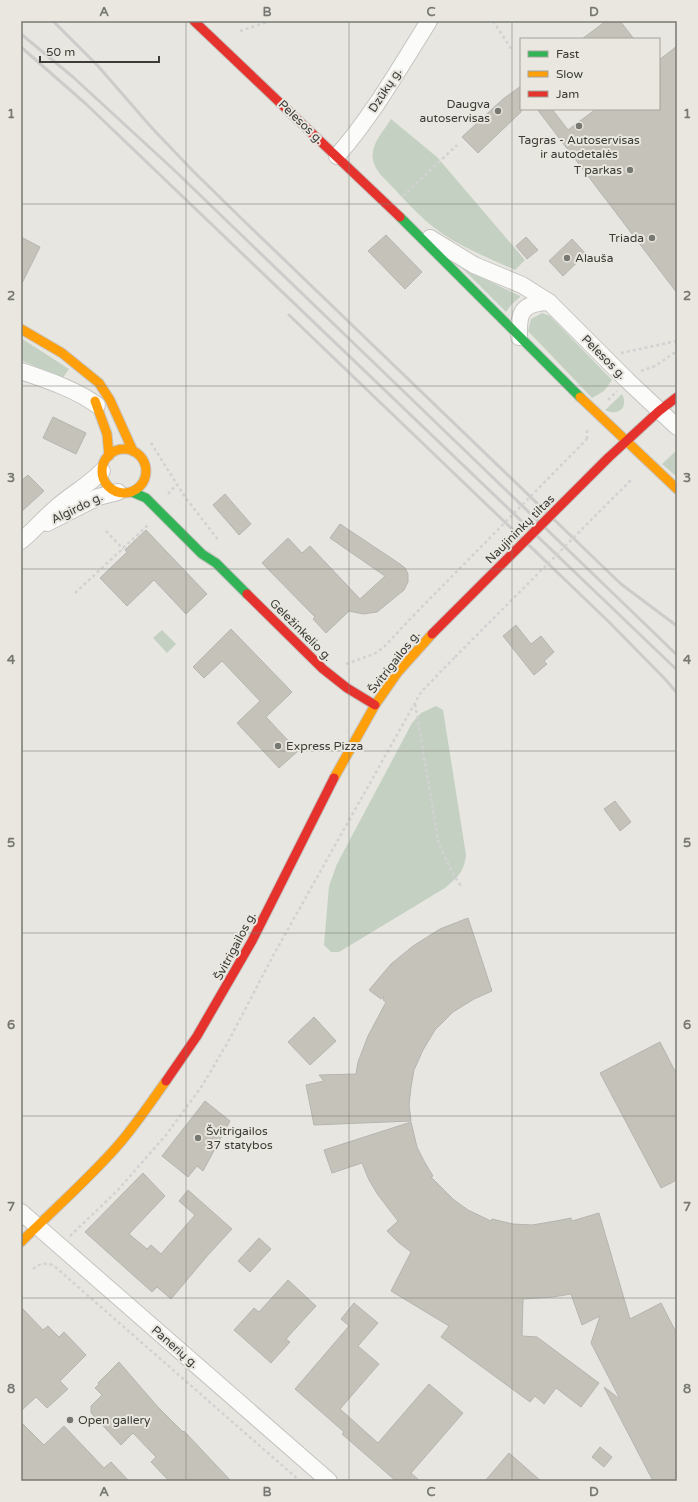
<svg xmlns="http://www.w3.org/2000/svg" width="698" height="1502" font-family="'Varela Round',sans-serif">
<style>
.green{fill:#c4d1c2}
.building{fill:#c5c3b9;stroke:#b5b4b1}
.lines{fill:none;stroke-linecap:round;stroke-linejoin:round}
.street-casing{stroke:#c6c4c1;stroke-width:18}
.fast-casing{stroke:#c6c4c1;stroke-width:11}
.slow-casing{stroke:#c6c4c1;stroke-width:11}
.jam-casing{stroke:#c6c4c1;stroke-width:11}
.path{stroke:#d3d2d2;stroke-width:2.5;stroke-dasharray:3 3;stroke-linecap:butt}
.street{stroke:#fbfbfa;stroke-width:16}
.fast{stroke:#30b455;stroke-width:9}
.slow{stroke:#ff9f0a;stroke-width:9}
.jam{stroke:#e5322d;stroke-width:9}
.rail{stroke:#cdcccb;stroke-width:3}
.jam-bridge-casing{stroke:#c4c4c2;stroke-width:11;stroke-linecap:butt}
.path-bridge{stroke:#d3d2d2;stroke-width:2.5;stroke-dasharray:3 3;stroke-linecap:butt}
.jam-bridge{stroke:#e5322d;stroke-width:9}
.grid{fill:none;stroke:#787873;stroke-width:1;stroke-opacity:0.55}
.poi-dot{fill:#787873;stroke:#e9e7df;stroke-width:1.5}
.labels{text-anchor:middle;stroke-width:4;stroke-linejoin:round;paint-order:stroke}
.street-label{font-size:12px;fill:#3c3c38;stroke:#e9e7df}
.poi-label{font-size:12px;fill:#3c3c38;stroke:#e9e7df;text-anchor:start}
.neatline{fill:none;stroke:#787873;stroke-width:1.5}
.grid-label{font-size:13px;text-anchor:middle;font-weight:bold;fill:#787873}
</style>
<rect width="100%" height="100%" fill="#e7e6e1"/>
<!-- green -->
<g class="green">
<path d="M391,119L437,157L525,260L515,270C491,259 465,249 443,234C419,218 400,194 380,174C363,152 379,138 391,119Z"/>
<path d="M462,268L520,296V297L512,304L506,312Z"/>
<path d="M542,313L550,316L612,380L604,391L592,398L528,331L531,319Z"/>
<path d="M21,338L69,369L62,379L21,360Z"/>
<path d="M622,394C629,407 618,417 605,410Z"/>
<path d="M677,450V477L662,464Z"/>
<path d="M162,630L176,644L167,653L153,638Z"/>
<path d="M436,706L443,710L466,855C464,872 458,877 445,888L339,952H331L324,945L329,886L337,864L412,723L421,713Z"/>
</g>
<!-- building -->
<g class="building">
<path d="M606,21H620L634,39H582Z"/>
<path d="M677,46V293L537,109H552L568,130L596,109H659V60Z"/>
<path d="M521,86V112L478,153L462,137L503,99Z"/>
<path d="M386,235L422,272L405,289L368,251Z"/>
<path d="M21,237L40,247L21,285Z"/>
<path d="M526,237L538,250L527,259L516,246Z"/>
<path d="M572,239L586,254L563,276L549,261Z"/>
<path d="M53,417L86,433L76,454L43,438Z"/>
<path d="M28,475L44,491L21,512V481Z"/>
<path d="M225,494L251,524L239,535L213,505Z"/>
<path d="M340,524L400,564L405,568L408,574V582L404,590L377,612L363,614L349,611L326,633L313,619L315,617L262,563L288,538L302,553L310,546L360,599L385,576L330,538Z"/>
<path d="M146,530L207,594L186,614L154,580L127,606L100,578L127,552L125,550Z"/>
<path d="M516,625L531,644L541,636L554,652L544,661L547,664L534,675L503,636Z"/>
<path d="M231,629L292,692L266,717L298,751L279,768L237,723L260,701L222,661L204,678L193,667Z"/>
<path d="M615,801L631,822L620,831L604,809Z"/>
<path d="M468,918L492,991L474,999L453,1012L435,1030L423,1050L414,1070L411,1087L409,1105L411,1121L314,1125L306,1085L324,1081L319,1075L356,1074L358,1062L368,1036L386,1002L383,1000L384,996L381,999L369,990L391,964L413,946L440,929Z"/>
<path d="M314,1017L336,1041L310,1065L288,1042Z"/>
<path d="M660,1042L677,1075V1180L661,1188L600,1073Z"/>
<path d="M205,1101L230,1121L203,1171L197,1166L188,1177L162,1156Z"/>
<path d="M411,1122L417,1147L424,1161L433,1176L431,1177L454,1200L468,1210L491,1221L492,1219L513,1224L532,1225L556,1221L571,1218L572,1221L599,1213L630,1319L661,1303L677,1334V1481H653L604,1387L620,1399L591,1343L600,1316L582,1325L571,1294L553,1297L523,1299L522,1336L537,1337L599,1383L581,1407L556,1388L544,1404L535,1396L530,1402L441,1337L449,1326L391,1291L411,1252L398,1242L387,1231L398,1221L378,1195L369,1180L362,1163L332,1173L324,1150Z"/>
<path d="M143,1173L165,1196L129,1234L147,1249L151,1245L161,1254L195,1215L179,1201L188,1190L232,1229L208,1255L171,1299L157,1287L152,1292L85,1232Z"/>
<path d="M259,1238L271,1249L250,1272L238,1261Z"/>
<path d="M288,1280L316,1306L286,1339L290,1342L271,1363L234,1330L254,1308L259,1312Z"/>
<path d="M354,1303L378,1323L358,1346L379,1364L340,1409L378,1443L429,1384L463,1413L411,1473L420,1481H396L342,1434L344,1432L295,1389L349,1326L341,1319Z"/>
<path d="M21,1307L43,1330L48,1326L59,1337L64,1332L86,1355L60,1381L68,1389L47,1408L36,1397L21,1411Z"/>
<path d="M119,1362L157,1406L183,1432L184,1431L231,1481H169L151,1462L156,1457L133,1433L121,1445L91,1413V1406L102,1395L95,1388L99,1384L98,1383Z"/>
<path d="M21,1422L44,1445L64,1426L104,1468L111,1462L129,1481H21Z"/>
<path d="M600,1447L612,1457L604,1467L592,1457Z"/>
<path d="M509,1453L541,1481H485Z"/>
</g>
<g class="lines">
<defs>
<g id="street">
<path d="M337,156C373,115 400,67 429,21"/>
<path d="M430,238L474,265L522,285L549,302L628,381L677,427"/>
<path d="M519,337C518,312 522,303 549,302"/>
<path d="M21,371C47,380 75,389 97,405"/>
<path d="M47,523L98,497L118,492"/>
<path d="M21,541C34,530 45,517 58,506C72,494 89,485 102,471"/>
<path d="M21,1212L329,1481"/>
</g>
<g id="fast">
<path d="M400,217L580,397"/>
<path d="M132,492L146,498L202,554L216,563L247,594"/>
</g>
<g id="slow">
<path d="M21,329L62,353L99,383L110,400L133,451"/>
<path d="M580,397L677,489"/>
<path d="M95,401L107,434L109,456"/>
<circle cx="124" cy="471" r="22"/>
<path d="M334,778L375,705L398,672L432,634"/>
<path d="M21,1242C54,1209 90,1178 120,1143C137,1123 151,1102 166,1081"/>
</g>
<g id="jam">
<path d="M194,21L400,217"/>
<path d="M608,458L659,411L677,397"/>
<path d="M247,594L323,669L347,688L375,705"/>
<path d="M166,1081L197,1036L252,941L334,778"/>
</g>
</defs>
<!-- street casing -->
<use href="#street" class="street-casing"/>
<!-- fast casing -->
<use href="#fast" class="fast-casing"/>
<!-- slow casing -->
<use href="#slow" class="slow-casing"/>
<!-- jam casing -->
<use href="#jam" class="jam-casing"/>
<!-- path -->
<g class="path">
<path d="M493,21L512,50"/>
<path d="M240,31L270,21"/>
<path d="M403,196L457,145"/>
<path d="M621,353L677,341"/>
<path d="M641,371L655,366L677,351"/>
<path d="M608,400L617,391"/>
<path d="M587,430V439"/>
<path d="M151,443L185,497L219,541"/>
<path d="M168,494L177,484"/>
<path d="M106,531L123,549"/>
<path d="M75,593L148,525"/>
<path d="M346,664L374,654L383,648L413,616"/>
<path d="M415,704L439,845L454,876L461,886"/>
<path d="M70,1236L117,1191L166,1135L202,1086L228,1042L274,954L421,692L455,657"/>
<path d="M33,1269C40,1263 44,1263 53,1265L300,1481"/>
</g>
<!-- street -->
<use href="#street" class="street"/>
<!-- fast -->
<use href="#fast" class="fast"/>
<!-- slow -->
<use href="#slow" class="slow"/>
<!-- jam -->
<use href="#jam" class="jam"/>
<!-- rail -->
<g class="rail">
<path d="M53,21L98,66L152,128L193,171L242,219L621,584L677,626"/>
<path d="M21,34L73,77L173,169L677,655"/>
<path d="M21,47L86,104L677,670"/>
<path d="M289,315L608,621L665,679L677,693"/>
</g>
<defs>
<path id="jam-bridge" d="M432,634L608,458"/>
</defs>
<!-- jam-bridge casing -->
<use href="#jam-bridge" class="jam-bridge-casing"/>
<!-- path-bridge -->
<g class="path-bridge">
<path d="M413,616L587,439"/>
<path d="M455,657L631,480"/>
</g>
<!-- jam-bridge -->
<use href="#jam-bridge" class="jam-bridge"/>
</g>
<!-- grid -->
<path class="grid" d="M186,21V1481M349,21V1481M512,21V1481M21,204H677M21,386H677M21,569H677M21,751H677M21,933H677M21,1116H677M21,1298H677"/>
<!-- markers -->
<g class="poi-dot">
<circle cx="498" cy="111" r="4"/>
<circle cx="579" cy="126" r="4"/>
<circle cx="630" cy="170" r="4"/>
<circle cx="652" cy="238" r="4"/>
<circle cx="567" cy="258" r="4"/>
<circle cx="278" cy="746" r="4"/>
<circle cx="198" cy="1138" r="4"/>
<circle cx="70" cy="1420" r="4"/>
</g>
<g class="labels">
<!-- street labels -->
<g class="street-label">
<text transform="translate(385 90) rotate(-57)" y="4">Dzūkų g.</text>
<text transform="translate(301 122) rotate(44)" y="4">Pelesos g.</text>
<text transform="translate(604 357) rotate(45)" y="4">Pelesos g.</text>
<text transform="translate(77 508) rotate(-26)" y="4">Algirdo g.</text>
<text transform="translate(520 529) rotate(-45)" y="4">Naujininkų tiltas</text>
<text transform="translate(301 630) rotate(45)" y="4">Geležinkelio g.</text>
<text transform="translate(394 662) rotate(-52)" y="4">Švitrigailos g.</text>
<text transform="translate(235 946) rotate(-62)" y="4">Švitrigailos g.</text>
<text transform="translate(175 1347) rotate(41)" y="4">Panerių g.</text>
</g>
<!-- poi labels -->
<g class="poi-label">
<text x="490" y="108" text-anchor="end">Daugva<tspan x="490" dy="14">autoservisas</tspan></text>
<text x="579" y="144" text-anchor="middle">Tagras - Autoservisas<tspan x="579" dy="14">ir autodetalės</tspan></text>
<text x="622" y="174" text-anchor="end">T parkas</text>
<text x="644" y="242" text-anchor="end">Triada</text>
<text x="575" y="262">Alauša</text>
<text x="286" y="750">Express Pizza</text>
<text x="206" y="1135">Švitrigailos<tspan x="206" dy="14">37 statybos</tspan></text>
<text x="78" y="1424">Open gallery</text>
</g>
</g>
<!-- border -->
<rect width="698" height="1502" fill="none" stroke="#e9e7df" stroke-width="44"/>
<!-- legend -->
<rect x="520" y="38" width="140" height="72" fill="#e9e7df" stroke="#a4a39c"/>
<rect x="528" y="51" width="20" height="6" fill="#30b455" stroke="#a4a39c"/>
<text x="556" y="58" font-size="12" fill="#3c3c38">Fast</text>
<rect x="528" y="71" width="20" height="6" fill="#ff9f0a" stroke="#a4a39c"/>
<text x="556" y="78" font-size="12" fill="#3c3c38">Slow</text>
<rect x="528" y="91" width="20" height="6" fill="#e5322d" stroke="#a4a39c"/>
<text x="556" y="98" font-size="12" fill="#3c3c38">Jam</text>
<!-- scale -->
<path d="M40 56v6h119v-6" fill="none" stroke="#3c3c38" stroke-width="2"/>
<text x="46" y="56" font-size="12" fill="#3c3c38" stroke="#e9e7df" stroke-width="3" paint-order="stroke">50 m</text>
<rect x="22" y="22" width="654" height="1458" class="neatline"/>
<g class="grid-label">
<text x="104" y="16">A</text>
<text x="267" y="16">B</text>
<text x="431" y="16">C</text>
<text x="594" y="16">D</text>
<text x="11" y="118">1</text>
<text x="687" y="118">1</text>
<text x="11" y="300">2</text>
<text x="687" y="300">2</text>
<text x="11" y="482">3</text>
<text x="687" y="482">3</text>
<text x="11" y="664">4</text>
<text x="687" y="664">4</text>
<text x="11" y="847">5</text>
<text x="687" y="847">5</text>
<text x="11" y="1029">6</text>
<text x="687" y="1029">6</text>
<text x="11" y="1211">7</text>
<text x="687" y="1211">7</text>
<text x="11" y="1393">8</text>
<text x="687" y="1393">8</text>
<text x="104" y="1496">A</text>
<text x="267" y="1496">B</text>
<text x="431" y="1496">C</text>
<text x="594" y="1496">D</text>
</g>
</svg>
